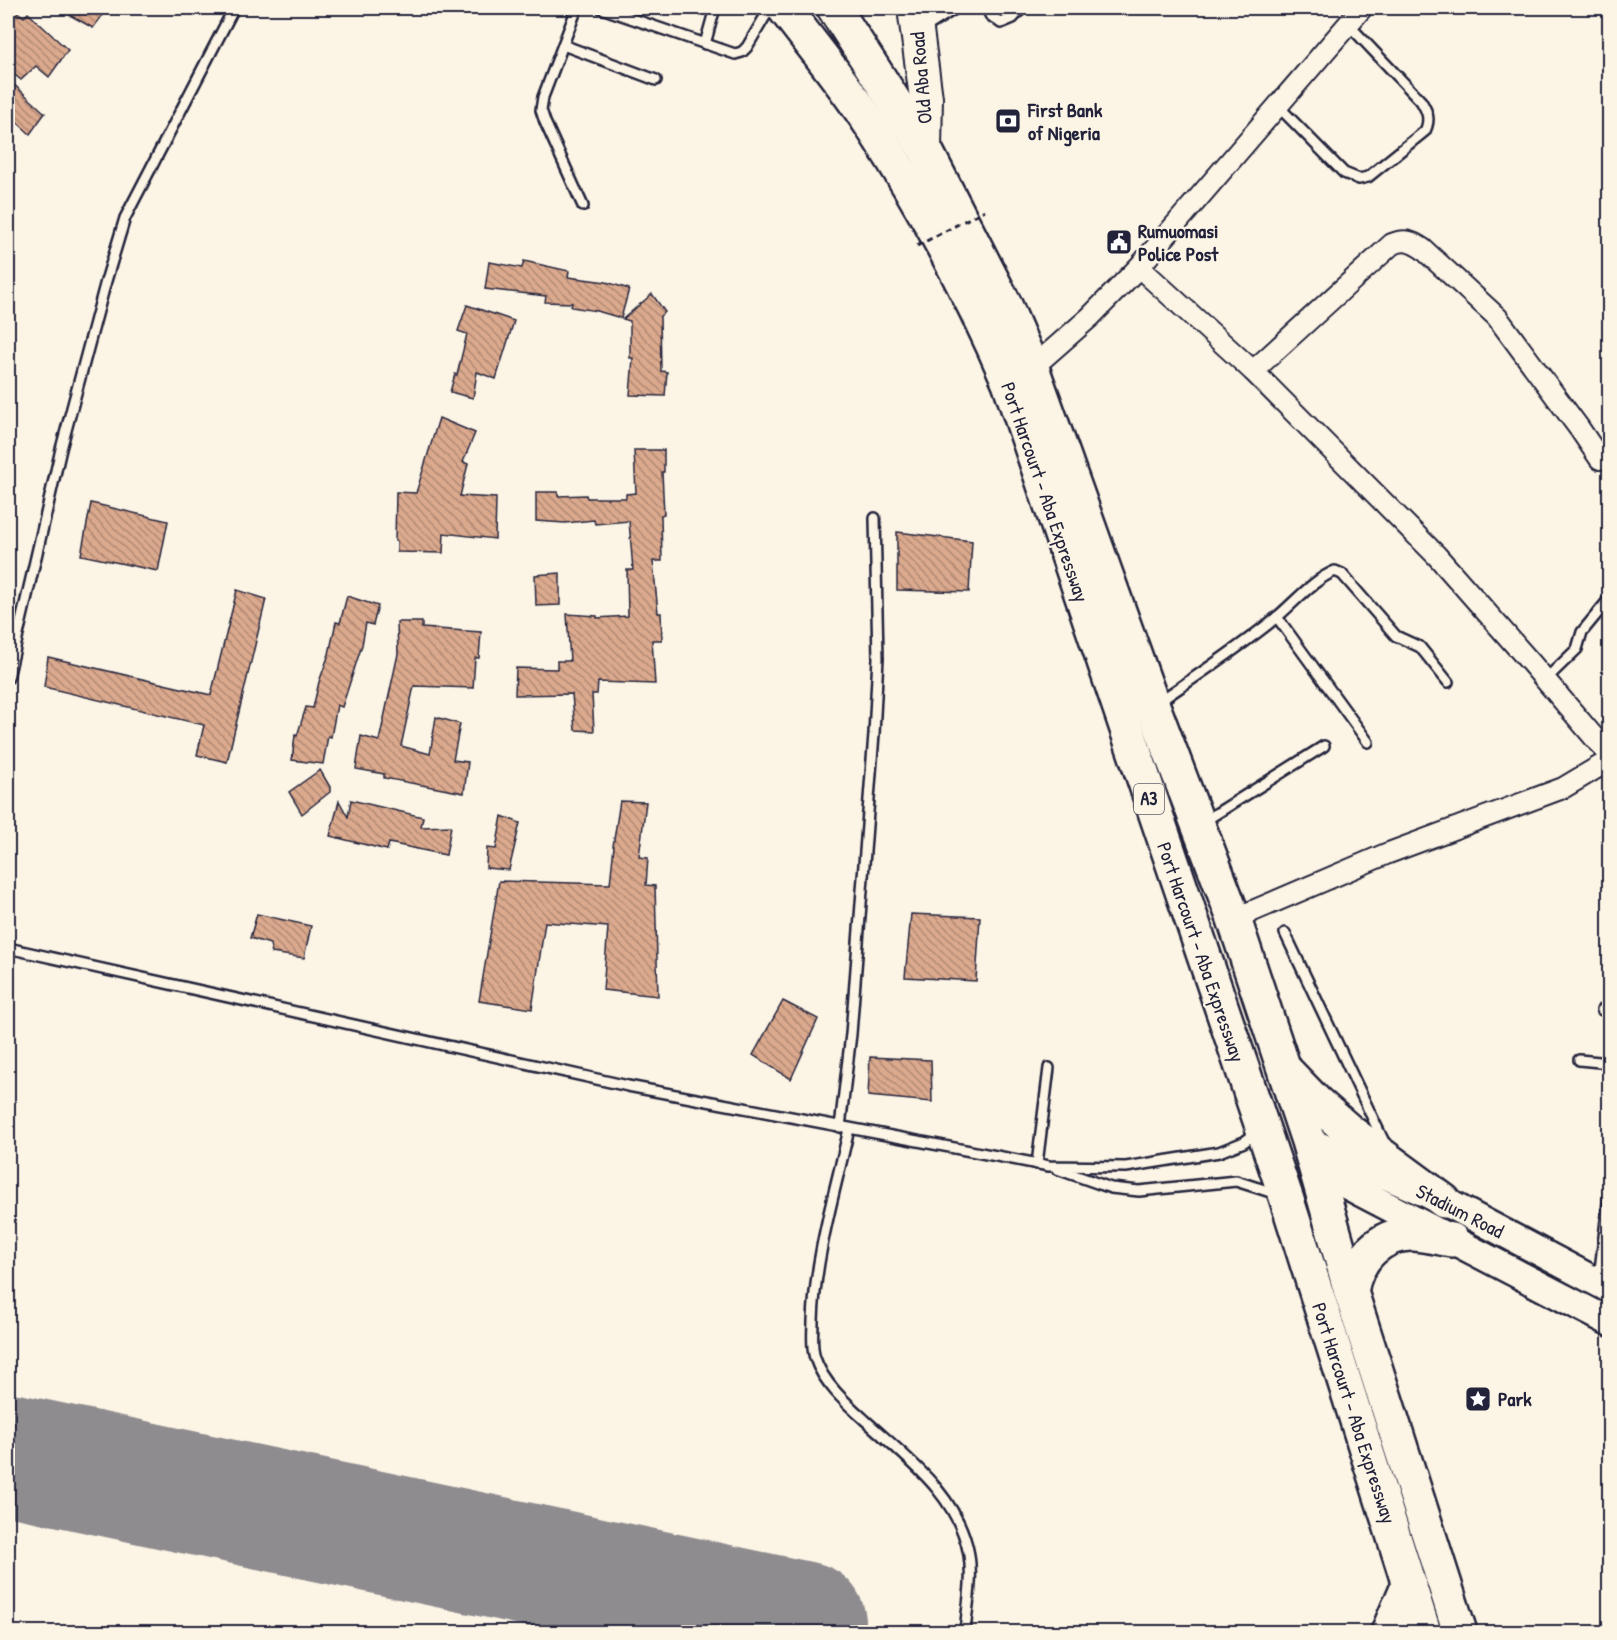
<svg xmlns="http://www.w3.org/2000/svg" width="1617" height="1640" font-family="'Patrick Hand',sans-serif">
<style>
.lines{fill:none;stroke-linecap:round;stroke-linejoin:round}
.runway{stroke:#8f8c90;stroke-width:122}
.building{fill:url(#building-back-hatch);stroke:#22223b;stroke-width:1.5}
.lane-casing{stroke:#22223b;stroke-width:14}
.street-casing{stroke:#22223b;stroke-width:24}
.secondary-casing{stroke:#22223b;stroke-width:32}
.primary-casing{stroke:#22223b;stroke-width:36}
.highway-casing{stroke:#22223b;stroke-width:38}
.lane{stroke:#fcf5e5;stroke-width:9}
.street{stroke:#fcf5e5;stroke-width:20}
.secondary{stroke:#fcf5e5;stroke-width:27}
.primary{stroke:#fcf5e5;stroke-width:32}
.highway{stroke:#fcf5e5;stroke-width:33}
.path-bridge{stroke:#22223b;stroke-width:3;stroke-dasharray:6 4.5;stroke-linecap:butt}
.labels{text-anchor:middle;stroke-width:4.5;stroke-linejoin:round;paint-order:stroke}
.shield{fill:#fcf5e5;stroke:#63616e;stroke-width:1.5}
.shield-label{font-size:18px;font-weight:bold;fill:#22223b}
.street-label{font-size:20px;fill:#22223b;stroke:#fcf5e5}
.poi-label{font-size:20px;font-weight:bold;fill:#22223b;stroke:#fcf5e5;text-anchor:start}
</style>
<defs>
<pattern id="building-back-hatch" width="6" height="6" patternUnits="userSpaceOnUse" patternTransform="scale(1.5)"><rect width="6" height="6" fill="#dba98d"/><path d="M-1 5l2 2M0 0l6 6M5-1l2 2" fill="none" stroke="#b18974"/></pattern>
</defs>
<rect width="100%" height="100%" fill="#fcf5e5"/>
<filter id="ink" filterUnits="userSpaceOnUse"><feTurbulence type="fractalNoise" baseFrequency=".0167" numOctaves="2"/><feDisplacementMap in="SourceGraphic" scale="12" xChannelSelector="R" yChannelSelector="G"/><feConvolveMatrix kernelMatrix="1 2 1 2 8 2 1 2 1" color-interpolation-filters="sRGB"/></filter>
<g filter="url(#ink)">
<g class="lines">
<!-- runway -->
<path class="runway" d="M8,1454L805,1623"/>
</g>
<!-- building -->
<g class="building">
<path d="M8,8H12L24,17L28,13L68,50L49,77L36,66L21,80L8,69Z"/>
<path d="M57,8H108L93,28Z"/>
<path d="M8,79L45,113L30,134L8,114Z"/>
<path d="M524,261L569,271L568,277L606,282L629,289L621,318L597,311L571,307L572,303L545,302L546,296L485,289L489,262L522,268Z"/>
<path d="M652,294L665,312L660,316L661,371L667,372L665,396L630,395L633,358H630V321L623,319Z"/>
<path d="M467,305L514,321L496,379L477,372L473,398L450,392L455,374L457,375L467,334L458,331Z"/>
<path d="M439,418L475,433L463,462L468,464L460,496L496,498L495,539L444,533L443,553L397,552V541H395L396,492L416,493Z"/>
<path d="M634,450H664V472H662L664,514L661,515L662,561H653L658,613H661L662,640H652L655,684L598,682L597,694H592L594,731L575,730L572,694L515,695L516,668L557,669V661H570L567,614L597,616V618L628,616L627,570H633L629,521L595,524L594,520L565,523L536,521V492H558V496L586,495L587,498H626V494L636,493Z"/>
<path d="M91,503L168,521L158,571L81,555Z"/>
<path d="M897,532L972,541L969,592L897,590Z"/>
<path d="M560,573V605L536,606L535,575Z"/>
<path d="M237,590L266,599L227,762L197,755L204,725L44,687L48,657L211,695Z"/>
<path d="M347,596L378,606L373,625L366,623L362,645L342,707L337,705L331,737L328,736L323,764L292,760L295,735L297,736L306,707L313,708L319,682L329,654L336,622L340,623Z"/>
<path d="M397,622H422V628L481,632L479,658H475L473,688L414,686L401,746L430,754L436,717L460,724L453,760L468,762L464,793L384,778V774L356,769L361,736L379,741L398,654Z"/>
<path d="M320,770L330,787V792L302,814L289,792Z"/>
<path d="M351,800L423,817L421,827L451,826L446,855L389,843L387,850L330,836L339,801L348,817Z"/>
<path d="M620,801L646,802L639,857L648,858L646,885L655,886L658,996L603,990L608,927L545,922L532,1009L479,1001L499,881L610,884L614,846H613Z"/>
<path d="M502,816L520,823L509,870L486,868L487,848L496,849Z"/>
<path d="M257,914L311,926L304,958L272,953L270,944L250,938Z"/>
<path d="M911,914L980,917L976,981L905,977Z"/>
<path d="M783,1001L818,1019L791,1079L753,1055Z"/>
<path d="M870,1057L931,1060L932,1102L868,1096Z"/>
</g>
<g class="lines">
<defs>
<g id="lane">
<path d="M577,8L543,97L541,110L545,122L583,206"/>
<path d="M601,8L735,54L742,52L747,47L770,8"/>
<path d="M987,8L990,15L1001,23L1013,18L1022,8"/>
<path d="M923,29L956,8"/>
<path d="M705,44L715,8"/>
<path d="M563,45L656,80"/>
<path d="M1277,105L1344,173L1359,179L1368,177L1425,131C1431,119 1427,111 1421,101L1348,24"/>
<path d="M1277,617L1368,742"/>
<path d="M8,678L61,449L106,281L125,218L234,8"/>
<path d="M1545,680L1577,649L1582,632L1610,598"/>
<path d="M1157,703C1198,675 1239,648 1277,617C1295,602 1313,580 1335,571L1342,574L1396,636L1420,647L1448,682"/>
<path d="M1203,822L1324,746"/>
<path d="M1285,933L1384,1142"/>
<path d="M8,948L628,1086L1049,1166L1126,1167L1219,1152L1244,1142L1257,1132"/>
<path d="M1602,1010L1610,1011"/>
<path d="M1579,1060L1610,1063"/>
<path d="M840,1127L851,1034L874,734L878,658L875,518"/>
<path d="M849,1129C835,1192 815,1256 813,1321C813,1332 811,1347 815,1358C823,1383 847,1404 866,1421C908,1459 959,1496 969,1555C973,1580 967,1608 965,1632"/>
<path d="M1037,1164L1049,1068"/>
<path d="M1057,1169L1111,1188L1139,1191L1236,1181L1277,1194"/>
<path d="M1599,1278L1610,1187"/>
</g>
<g id="street">
<path d="M1139,267L1253,371L1437,556L1531,663L1610,756"/>
<path d="M1032,368L1090,317L1139,267L1362,8"/>
<path d="M1253,371L1392,244C1405,239 1411,241 1423,249L1497,317L1579,428L1600,459"/>
<path d="M1234,919L1386,854L1563,788L1610,760"/>
</g>
<g id="secondary">
<path d="M1308,1141L1444,1201L1610,1289"/>
<path d="M1316,1169L1610,1322"/>
</g>
<path id="primary" d="M914,8L926,98L925,149"/>
<g id="highway">
<path d="M784,8C813,46 845,85 871,125C925,208 970,291 1009,382L1286,1197L1424,1632"/>
<path d="M834,8L925,149L1005,305L1032,368L1153,706L1234,919L1308,1141L1351,1292L1460,1632"/>
<path d="M1288,1073L1316,1102L1349,1131L1444,1201"/>
<path d="M1351,1292C1356,1260 1380,1232 1415,1234C1427,1235 1440,1238 1452,1240"/>
<path d="M1388,1632L1409,1583"/>
</g>
</defs>
<!-- lane casing -->
<use href="#lane" class="lane-casing"/>
<!-- street casing -->
<use href="#street" class="street-casing"/>
<!-- secondary casing -->
<use href="#secondary" class="secondary-casing"/>
<!-- primary casing -->
<use href="#primary" class="primary-casing"/>
<!-- highway casing -->
<use href="#highway" class="highway-casing"/>
<!-- lane -->
<use href="#lane" class="lane"/>
<!-- street -->
<use href="#street" class="street"/>
<!-- secondary -->
<use href="#secondary" class="secondary"/>
<!-- primary -->
<use href="#primary" class="primary"/>
<!-- highway -->
<use href="#highway" class="highway"/>
<!-- path-bridge -->
<path class="path-bridge" d="M917,246L985,210"/>
</g>
</g>
<!-- icons -->
<defs>
<symbol id="bank-square" viewBox="-11 -11 22 22"><rect x="-9" y="-9" width="18" height="18" rx="4" fill="#22223b" stroke="#fcf5e5"/><path d="M-6-4H6V4H-6ZM0-2.3a2.3 2.3 0 1 0 0 4.6a2.3 2.3 0 1 0 0-4.6Z" fill="#fff"/></symbol>
<symbol id="civic-square" viewBox="-11 -11 22 22"><rect x="-9" y="-9" width="18" height="18" rx="4" fill="#22223b" stroke="#fcf5e5"/><path d="M-.6-6.5H3V-4.5H.6V-3L4-1V1h2V6H-6V1h2V-1L-.6-3ZM-1.2 2.5V6h2.4V2.5Z" fill="#fff"/></symbol>
<symbol id="sight-square" viewBox="-11 -11 22 22"><rect x="-9" y="-9" width="18" height="18" rx="4" fill="#22223b" stroke="#fcf5e5"/><path d="M0-6L1.8-2.2L6-1.7L2.9 1.2L3.7 5.4L0 3.3L-3.7 5.4L-2.9 1.2L-6-1.7L-1.8-2.2Z" fill="#fff"/></symbol>
</defs>
<g fill-rule="evenodd">
<use href="#bank-square" x="993" y="106" width="30" height="30"/>
<use href="#civic-square" x="1104" y="227" width="30" height="30"/>
<use href="#sight-square" x="1463" y="1384" width="30" height="30"/>
</g>
<g class="labels">
<!-- shield labels -->
<rect class="shield" x="1134" y="784" width="30" height="30" rx="4.5"/>
<g class="shield-label">
<text x="1149" y="805">A3</text>
</g>
<!-- street labels -->
<g class="street-label">
<text transform="translate(921 78) rotate(-95)" y="7">Old Aba Road</text>
<text transform="translate(1045 492) rotate(71)" y="7">Port Harcourt - Aba Expressway</text>
<text transform="translate(1201 952) rotate(71)" y="7">Port Harcourt - Aba Expressway</text>
<text transform="translate(1460 1211) rotate(27)" y="7">Stadium Road</text>
<text transform="translate(1354 1413) rotate(72)" y="7">Port Harcourt - Aba Expressway</text>
</g>
<!-- poi labels -->
<g class="poi-label">
<text x="1028" y="117">First Bank<tspan x="1028" dy="23">of Nigeria</tspan></text>
<text x="1138" y="238">Rumuomasi<tspan x="1138" dy="23">Police Post</tspan></text>
<text x="1498" y="1406">Park</text>
</g>
</g>
<!-- margin -->
<rect width="1617" height="1640" fill="none" stroke="#fcf5e5" stroke-width="30"/>
<rect x="15" y="15" width="1587" height="1610" fill="none" stroke="#22223b" stroke-width="2" filter="url(#ink)"/>
</svg>
